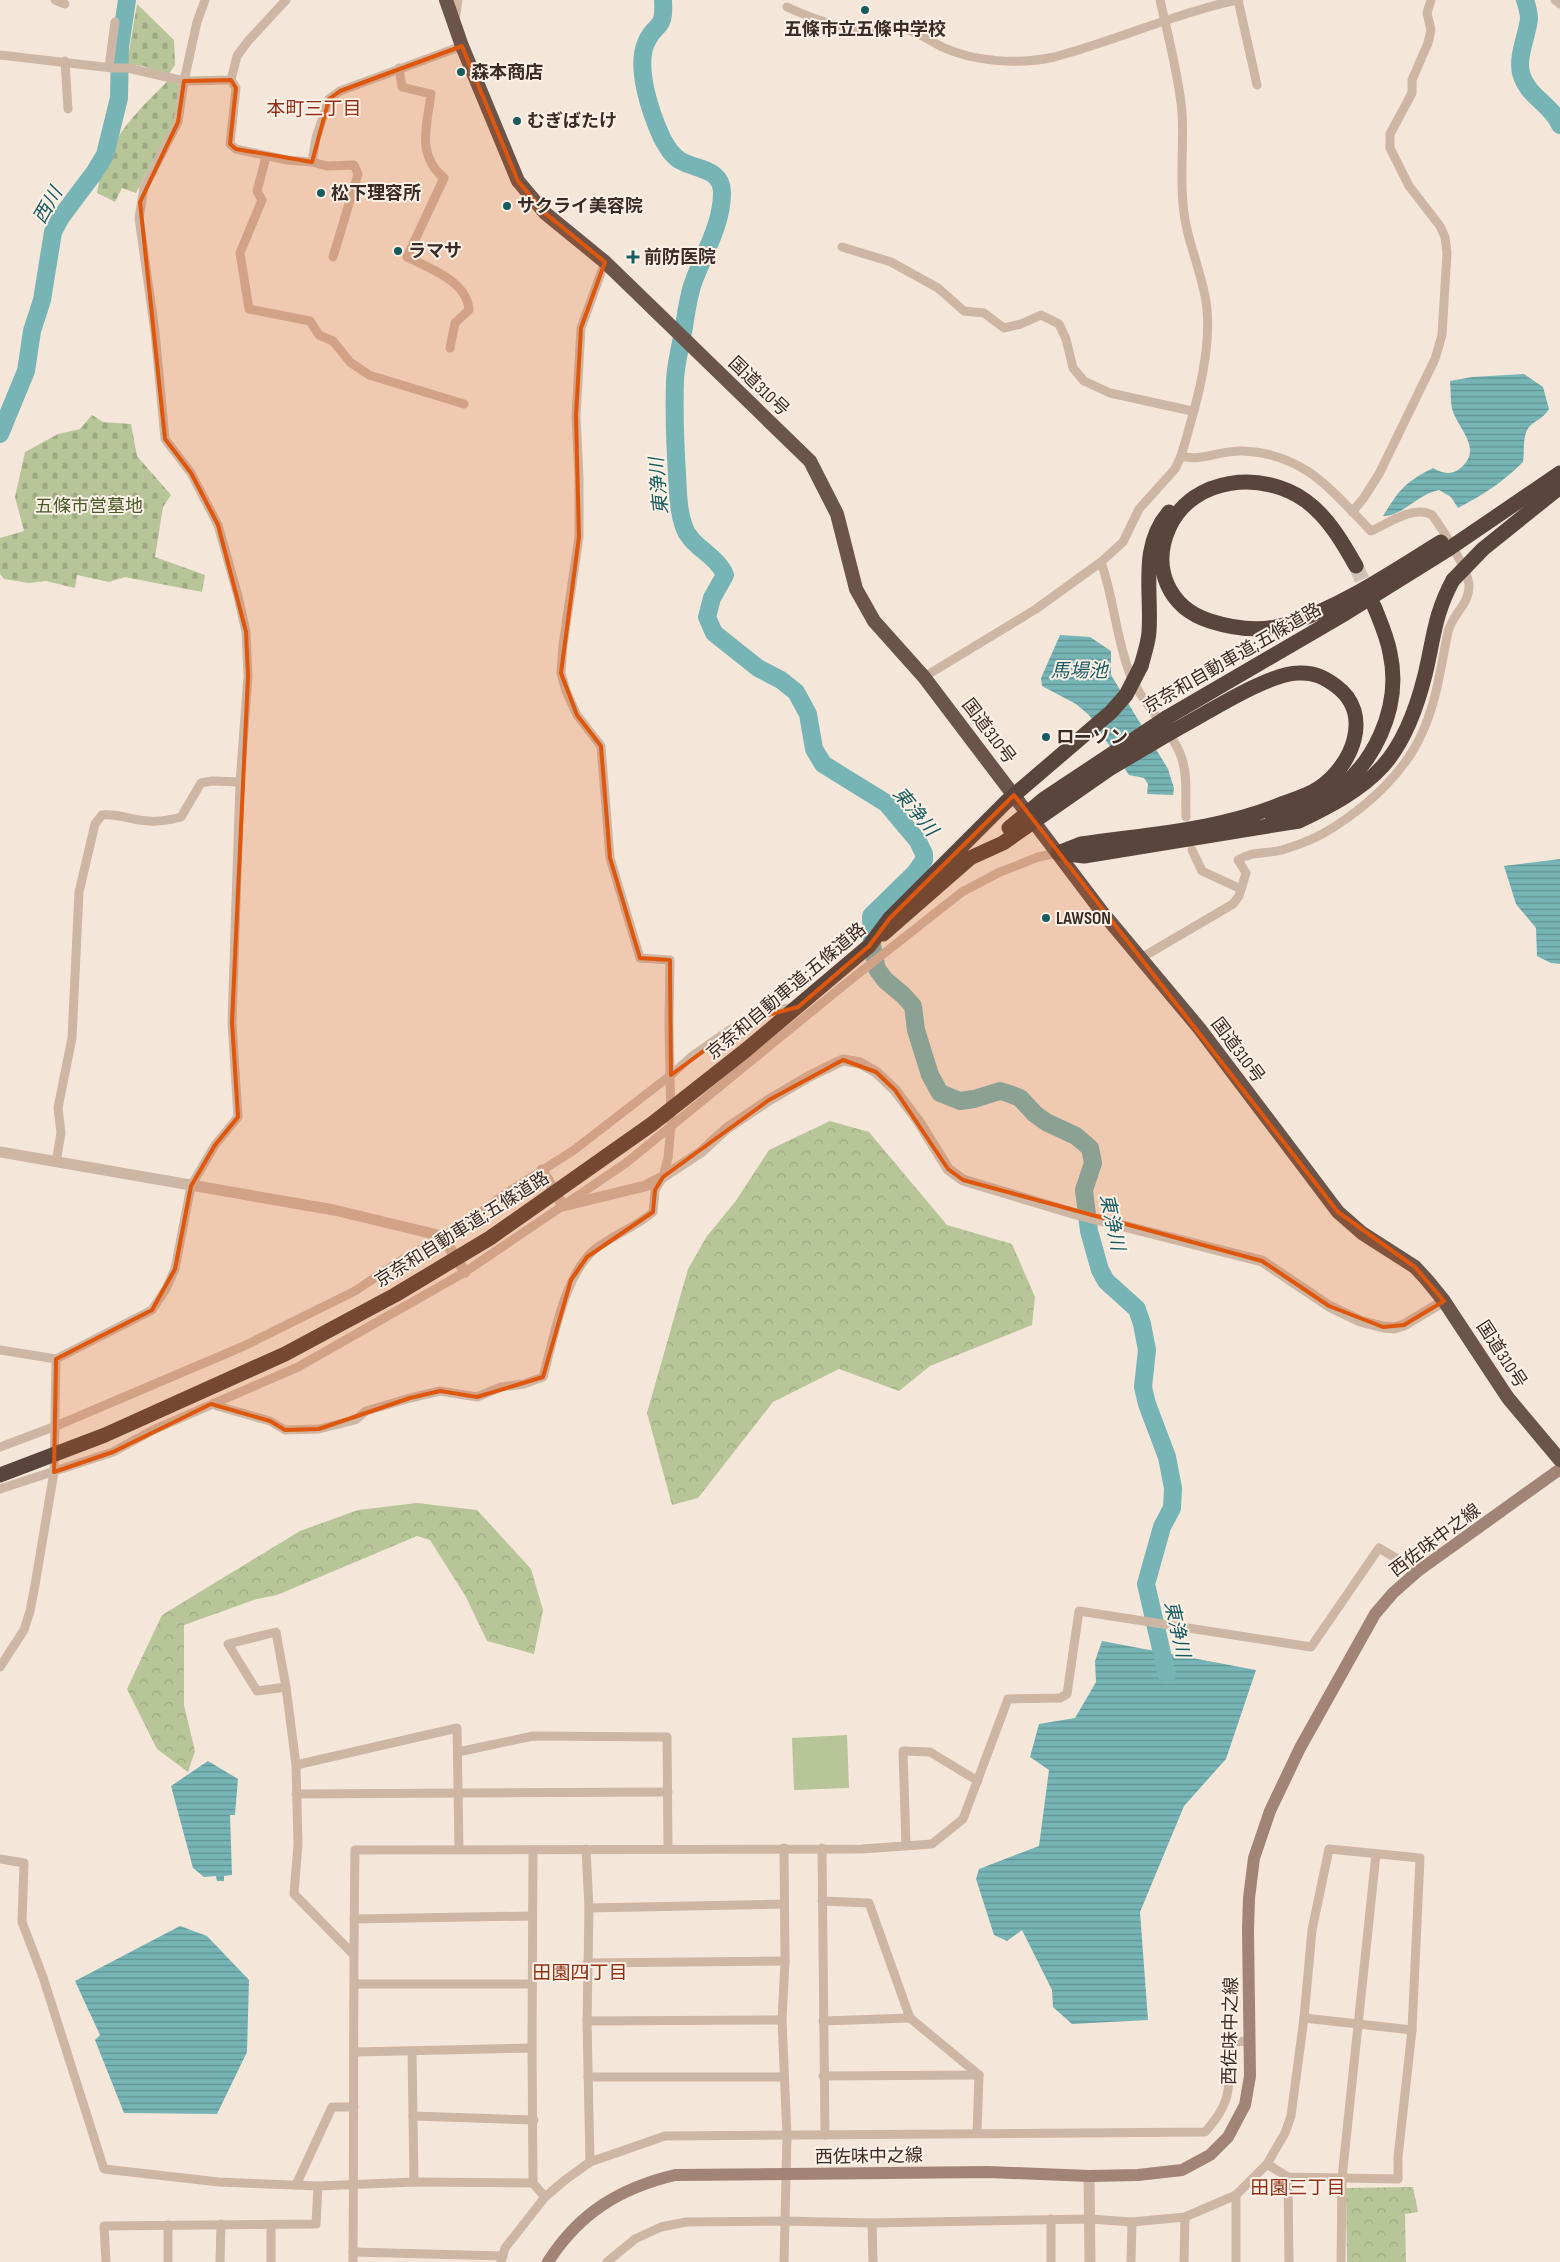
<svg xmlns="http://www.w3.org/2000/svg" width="1560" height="2262" font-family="'Sofia Sans Condensed','Noto Sans JP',sans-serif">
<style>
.forest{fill:url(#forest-crowns)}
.cemetery{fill:url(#cemetery-stones)}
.pitch{fill:#b7c598}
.water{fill:url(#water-rules)}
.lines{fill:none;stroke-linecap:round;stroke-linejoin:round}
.river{stroke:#76b4b5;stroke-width:18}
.motorway-tunnel{stroke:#cfc2b6;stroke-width:15;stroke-dasharray:15 8;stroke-linecap:butt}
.minor{stroke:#ceb6a4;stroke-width:9}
.tertiary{stroke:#ceb6a4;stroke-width:11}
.secondary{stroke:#a28476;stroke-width:12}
.trunk{stroke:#6b544a;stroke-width:14}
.motorway{stroke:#5a453d;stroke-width:15}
.motorway-bridge{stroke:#5a453d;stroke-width:15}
.marked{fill:#df570d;fill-opacity:0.2;stroke:#df570d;stroke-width:4;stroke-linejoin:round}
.poi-dot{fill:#185c5f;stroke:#fbf1e7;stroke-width:2}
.labels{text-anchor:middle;stroke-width:4;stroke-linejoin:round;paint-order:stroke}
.poi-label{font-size:18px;font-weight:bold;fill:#392c27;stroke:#fbf1e7;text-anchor:start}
.street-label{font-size:18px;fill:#392c27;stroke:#fbf1e7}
.park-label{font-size:18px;fill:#495a28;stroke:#fbf1e7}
.neighbourhood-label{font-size:19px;fill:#903017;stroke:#fbf1e7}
.water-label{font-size:19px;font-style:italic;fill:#185c5f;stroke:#fbf1e7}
</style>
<defs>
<pattern id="forest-crowns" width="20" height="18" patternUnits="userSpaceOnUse" patternTransform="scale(1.25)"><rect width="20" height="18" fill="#b7c598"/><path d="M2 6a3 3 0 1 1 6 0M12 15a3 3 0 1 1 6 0" fill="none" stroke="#9ea983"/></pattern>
<pattern id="cemetery-stones" width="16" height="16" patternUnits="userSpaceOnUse" patternTransform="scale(1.25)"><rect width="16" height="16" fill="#b7c598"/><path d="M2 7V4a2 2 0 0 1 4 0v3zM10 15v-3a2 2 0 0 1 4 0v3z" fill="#9ea983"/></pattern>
<pattern id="water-rules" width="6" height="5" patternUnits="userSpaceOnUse" patternTransform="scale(1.25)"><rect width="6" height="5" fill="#76b4b5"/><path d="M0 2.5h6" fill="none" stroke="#629393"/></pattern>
</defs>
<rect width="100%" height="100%" fill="#f4e7da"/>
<!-- forest -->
<g class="forest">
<path d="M830,1121L869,1132L947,1225L1012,1244L1035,1297L1032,1325L930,1366L899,1391L839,1369L773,1402L698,1498L672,1505L647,1413L688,1269L707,1236L735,1202L769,1150Z"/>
<path d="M417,1503L477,1510L531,1569L543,1610L534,1654L487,1641L466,1597L430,1540L417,1536L277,1595L257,1599L184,1625V1705L195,1751L188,1772L157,1749L127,1689L162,1615L300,1531L358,1510Z"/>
<path d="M1413,2187L1418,2212L1405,2214L1406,2262H1347L1346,2188Z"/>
</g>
<!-- cemetery -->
<g class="cemetery">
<path d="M137,4L174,40L175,65L168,75L143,66L127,64Z"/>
<path d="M168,81L179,85L174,121L136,193L122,188L115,202L97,193C105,143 133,115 168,81Z"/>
<path d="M92,415L103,422L131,424L137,456L171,495L163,507L155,557L205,575L202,592L125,577L109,582L77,575L75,588L46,581L29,583L4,579L0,574V538L24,531L15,497L25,452L58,434L80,429Z"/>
</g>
<!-- pitch -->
<path class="pitch" d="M847,1735L849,1788L794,1790L792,1738Z"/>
<!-- water -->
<g class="water">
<path d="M1524,374L1543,387L1549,409C1544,417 1539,419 1532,424C1521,433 1525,450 1523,462C1503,482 1483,495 1458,508L1451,497L1439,490C1416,495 1403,516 1383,516C1400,489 1404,483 1433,468C1441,473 1450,475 1458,470C1484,451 1461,432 1453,412C1450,403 1451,390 1450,381L1472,377Z"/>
<path d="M1060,635L1090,637L1111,651V675L1168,769L1174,788L1173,795L1147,794L1148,784L1144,778L1129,775L1089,715L1076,704L1042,686L1041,678Z"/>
<path d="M1560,859V964L1551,963L1537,956L1536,928L1516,904L1504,866Z"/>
<path d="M1102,1641L1256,1670L1226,1759L1184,1806L1140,1912L1148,2020L1072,2024L1053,2007L1052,1990L1022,1930L1007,1941L994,1935L976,1879L979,1869L1039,1846L1049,1770L1030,1757L1039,1724L1075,1718L1096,1682L1095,1661Z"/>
<path d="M208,1761L238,1779L235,1815H230L232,1875L224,1876V1881H217L216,1876L204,1877L193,1868L171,1786Z"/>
<path d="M180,1926L207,1936L249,1980L247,2052L217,2114L124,2113L95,2040L100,2035L75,1981Z"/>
</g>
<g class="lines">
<!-- river -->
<g class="river">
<path d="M663,0C665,33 655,21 646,43C635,68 651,114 662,138C667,147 672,156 681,161C697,170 722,168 722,193C722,226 702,256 692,286C688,299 686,314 684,327C681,344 676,362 675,380C674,411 675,443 677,474C678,492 678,510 684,527C691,547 717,555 725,575L712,598L707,617L714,633L758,668L781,680L796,692L808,714L814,749L823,764L886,803L918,841L924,854V860L915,873L871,916L872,945L877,969L885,980L903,995L913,1006L916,1030L930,1075L940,1093L960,1101L974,1099L1000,1091L1010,1094L1020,1098L1035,1114L1046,1122L1076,1136L1090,1148L1093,1163L1084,1190L1089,1231L1100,1270L1106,1281L1137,1309L1142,1324L1147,1350L1143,1387L1147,1404L1167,1457L1173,1488L1172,1508L1162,1527L1146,1584L1167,1675"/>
<path d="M1525,0C1527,6 1529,13 1529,19C1527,36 1517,56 1521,73C1527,97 1552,104 1560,125"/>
<path d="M0,434L26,371L32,331L42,300L53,232L61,217L94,173L105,155L119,98L120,47L127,0"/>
</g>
<!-- motorway-tunnel -->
<path class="motorway-tunnel" d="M1356,566L1371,600"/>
<!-- minor -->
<g class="minor">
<path d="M55,0L65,4"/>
<path d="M286,0L248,41L237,56L231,80L236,88L230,144L236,149L287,160L312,162L316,138L329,99L340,91L462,46"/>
<path d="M1160,0C1168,35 1179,77 1182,112C1184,142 1180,173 1183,203C1185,236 1199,264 1205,296C1215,344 1195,409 1181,456"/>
<path d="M1238,0L1257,85"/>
<path d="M1555,0L1560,4"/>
<path d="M787,7C809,17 831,26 855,28C872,29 888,25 905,29C919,32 930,41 942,47C975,62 1019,65 1054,57C1100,45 1146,26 1192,12C1207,8 1223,2 1239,0"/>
<path d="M455,20L458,0"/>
<path d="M0,55L112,68H128L184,81L231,80"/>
<path d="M65,61L68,109"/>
<path d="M109,67L115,22"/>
<path d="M399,68L402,87L431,94C427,125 416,155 444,178L407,257C429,268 467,281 469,310L455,323L450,348"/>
<path d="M266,157L257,191L262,200L240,253L249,309L310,321L319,335L333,341L350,362L369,375L464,404"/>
<path d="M312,162L327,166L354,165L358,174L333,257"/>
<path d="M842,247L891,262L938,288L964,311L984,313L1004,328L1021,324L1041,315L1059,324L1066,339L1073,368L1084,381L1110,393L1192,411"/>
<path d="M1352,512L1363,499L1379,474L1435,359L1442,335L1447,253L1445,237L1440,226L1409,186L1390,148V134L1412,93V80L1428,43L1431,30L1427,13L1431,0"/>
<path d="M1101,562C1114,599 1116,638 1130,674C1142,705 1173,730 1182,759C1188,777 1185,798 1186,817"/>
<path d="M924,677L1036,609L1101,562L1123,542L1139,509L1175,469L1181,456C1201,462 1221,450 1242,451C1304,453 1331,490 1371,531C1389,523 1413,505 1432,515C1442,528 1468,570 1469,585C1470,604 1452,614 1448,632C1441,665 1437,700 1423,731C1406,771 1370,804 1334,827C1319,837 1299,845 1282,850C1266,854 1252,851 1238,860L1246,873L1239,896L1233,904L1141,958"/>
<path d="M1192,850L1202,871L1241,889"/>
<path d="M56,1162L61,1133L58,1108L72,1038L79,892L95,824L102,815C119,813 133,821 149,821C160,822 170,820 181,817L201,783L212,781L240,782"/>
<path d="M0,1350L56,1359"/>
<path d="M214,1403L217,1406L270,1421L285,1430L319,1429L355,1420L366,1411L410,1398L440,1391L477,1397L501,1387L524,1384L543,1377C554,1338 564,1276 594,1250C612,1235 635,1228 653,1212L655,1190L663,1177L668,1158L671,1126L669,1025L670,960L640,958L610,858L601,746L577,715L566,691L561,673L563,645L579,537V478L576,416L581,328L605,262"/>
<path d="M0,1447L56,1426L244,1346L355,1291L397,1263L471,1220L502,1196L574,1150L671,1075L691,1057L731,1029L764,1013L794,1007"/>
<path d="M0,1489L113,1452L153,1430L298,1367L465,1272L626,1163L849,981L962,892L998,873L1038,857L1058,853"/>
<path d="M276,1632L286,1687L257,1691L228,1644Z"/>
<path d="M0,1667L24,1630L30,1611L35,1585L54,1472L56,1359L152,1310L166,1289L175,1269L191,1186L215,1145L238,1117L232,1022L240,782L248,676L246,632L238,596L218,525L191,473L165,439L155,332L139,218L144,188L178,122L184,81L197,22L205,0"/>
<path d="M286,1687L296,1765L298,1844L294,1894L352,1953"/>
<path d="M458,1752L533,1736L667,1737L668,1848"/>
<path d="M296,1765L457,1728L459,1849"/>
<path d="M296,1794L668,1792"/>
<path d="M906,1846L903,1751L930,1752L978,1781"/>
<path d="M822,1848L825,2135"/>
<path d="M586,1849L589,1908L587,2021L590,2162"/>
<path d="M533,1850L532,2048L533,2183L545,2197"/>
<path d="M0,1859L24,1863L22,1922L43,1977L104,2169L219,2182L318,2186L414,2182L533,2183"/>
<path d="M822,1901L869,1903L910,2018L979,2075"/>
<path d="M589,1908L784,1904"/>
<path d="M354,1919L532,1916"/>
<path d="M587,1963L785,1961"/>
<path d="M354,1984H532"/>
<path d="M1304,2018L1412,2030"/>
<path d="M587,2021L782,2020"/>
<path d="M823,2021L910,2018"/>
<path d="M412,2051L414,2182"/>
<path d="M355,2052L532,2048"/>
<path d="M823,2076L979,2075"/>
<path d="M588,2077H783"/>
<path d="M413,2116L534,2120"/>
<path d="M977,2133L979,2075"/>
<path d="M1288,2177L1289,2262"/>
<path d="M296,2185L332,2107H354"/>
<path d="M1236,2195V2262"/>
<path d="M1051,2219V2262"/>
<path d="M872,2223L873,2262"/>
<path d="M168,2225V2262"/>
<path d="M353,2252L503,2256"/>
<path d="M106,2262L104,2226L316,2224L318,2186"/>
<path d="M220,2262L221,2224"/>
<path d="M271,2262V2225"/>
<path d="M353,2262C354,2125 353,1987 355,1850L862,1849L932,1844L963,1819L1008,1699L1060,1698L1067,1694L1079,1611L1311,1647L1379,1548L1418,1571"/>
<path d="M501,2262L505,2248L545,2197L565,2180L590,2162L665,2136L1205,2132C1215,2121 1226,2107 1228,2090C1230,2074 1227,2058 1232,2042L1250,2041"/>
<path d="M607,2262L635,2239L661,2227L686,2222L784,2221L872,2223L1090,2219L1132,2222L1185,2217L1236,2195L1267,2164L1285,2133L1291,2116L1304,2018L1312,1930L1329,1849L1420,1858L1412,2030L1398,2157V2179L1288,2177L1267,2164"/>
<path d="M784,2262L787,2136L782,2020L785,1961L784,1848"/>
<path d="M1131,2262L1132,2222"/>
<path d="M1184,2262L1185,2217"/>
<path d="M1341,2262L1342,2178L1376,1854"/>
</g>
<!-- tertiary -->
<g class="tertiary">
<path d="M0,1152L334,1210L442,1236L465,1272"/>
<path d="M542,1170L563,1206L645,1186L663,1177L701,1152L726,1129L769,1100L810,1076L843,1060L860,1063L876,1072L895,1090L919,1122L948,1169L963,1180L1076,1214L1262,1261L1329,1306L1360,1321L1383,1327L1394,1328L1404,1325L1444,1301"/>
<path d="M1089,2176L1090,2262"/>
</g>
<!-- secondary -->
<path class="secondary" d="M548,2262C579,2213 620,2188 675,2175L988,2172L1089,2176L1138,2175L1182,2170L1210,2155L1228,2137L1245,2105L1250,2076L1248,1930L1249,1898L1254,1858L1270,1811L1300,1748L1375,1614L1393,1593L1418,1571L1560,1469"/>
<!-- trunk -->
<path class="trunk" d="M446,0L462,46L518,181L545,213L605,262L810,461L837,514L856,589L874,621L924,677L1102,912L1199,1028L1338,1212L1362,1233L1415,1267L1427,1280L1444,1301L1508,1398L1560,1460"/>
<!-- motorway -->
<g class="motorway">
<path d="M1356,566C1343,543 1328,517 1306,501C1264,470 1192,476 1169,528C1151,568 1169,608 1210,621C1235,629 1263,632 1288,624C1343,606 1392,572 1441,542"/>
<path d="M1141,666C1144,655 1148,644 1149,632C1152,590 1139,547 1169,512"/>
<path d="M1166,718L1346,613L1444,552"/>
<path d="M1272,816C1290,812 1310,807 1326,797C1374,769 1402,707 1390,653C1387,636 1380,621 1374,606"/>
<path d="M1058,853L1081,844C1149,834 1220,830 1284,803C1296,799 1309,795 1319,788C1352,766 1374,714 1336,686C1324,677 1313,672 1298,673C1266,674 1206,714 1175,730"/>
<path d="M1060,853L1084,856L1299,821C1328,807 1360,791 1382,767C1405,742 1417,707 1425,675C1434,638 1434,615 1453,580"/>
<path d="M883,934L970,858"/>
</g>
<!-- motorway-bridge -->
<g class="motorway-bridge">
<path d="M1447,550L1560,473"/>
<path d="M1453,580L1483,549L1560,487"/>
<path d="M1009,828L1044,799L1166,718"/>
<path d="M970,858L1003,843L1109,769L1175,730"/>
<path d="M0,1475L105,1435L285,1354L395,1295L490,1238L652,1124L746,1050L869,946L890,918L1006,802L1111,712L1126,695L1141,666"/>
</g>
</g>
<!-- marked area -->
<path class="marked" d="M462,46L518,181L545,213L605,262L581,328L576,416L579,537L561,673L577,715L601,746L610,858L640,958L670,960L671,1075L744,1021L798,1007L869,946L890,918L1014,795L1338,1212L1415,1267L1444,1301L1404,1325L1383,1327L1329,1306L1262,1261L963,1180L948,1169L895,1090L876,1072L843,1060L769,1100L663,1177L655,1190L653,1212L587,1257L571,1280L543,1377L477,1397L440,1391L410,1398L319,1429L285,1430L270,1421L211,1404L113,1452L54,1472L56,1359L152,1310L175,1269L191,1186L215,1145L238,1117L232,1022L248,676L246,632L218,525L191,473L165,439L140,202L178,122L184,81L231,80L236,88L230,144L236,149L312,162L329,99L340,91Z"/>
<!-- markers -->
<g class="poi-dot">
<circle cx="865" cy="10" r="5"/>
<circle cx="461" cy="72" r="5"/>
<circle cx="517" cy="121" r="5"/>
<circle cx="321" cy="193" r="5"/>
<circle cx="507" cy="206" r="5"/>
<circle cx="398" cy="251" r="5"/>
<path d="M630.5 249.5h5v5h5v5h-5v5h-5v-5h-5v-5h5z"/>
<circle cx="1046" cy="737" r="5"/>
<circle cx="1046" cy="918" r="5"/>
</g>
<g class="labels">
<!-- poi labels -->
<g class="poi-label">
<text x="865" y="35" text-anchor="middle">五條市立五條中学校</text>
<text x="471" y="78">森本商店</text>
<text x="527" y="127">むぎばたけ</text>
<text x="331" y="199">松下理容所</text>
<text x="517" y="212">サクライ美容院</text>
<text x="408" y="257">ラマサ</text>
<text x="644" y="263">前防医院</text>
<text x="1056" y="743">ローソン</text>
<text x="1056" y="924">LAWSON</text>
</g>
<!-- street labels -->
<g class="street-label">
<text transform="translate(759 386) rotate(44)" y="6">国道310号</text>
<text transform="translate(1232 658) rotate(-30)" y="6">京奈和自動車道;五條道路</text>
<text transform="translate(989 731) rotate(53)" y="6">国道310号</text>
<text transform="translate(786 991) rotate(-40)" y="6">京奈和自動車道;五條道路</text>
<text transform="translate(1238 1050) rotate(53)" y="6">国道310号</text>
<text transform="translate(462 1229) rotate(-32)" y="6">京奈和自動車道;五條道路</text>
<text transform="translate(1502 1354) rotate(57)" y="6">国道310号</text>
<text transform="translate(1435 1540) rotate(-37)" y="6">西佐味中之線</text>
<text transform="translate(1230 2031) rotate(-89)" y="6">西佐味中之線</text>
<text transform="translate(869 2156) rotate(-1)" y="6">西佐味中之線</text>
</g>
<!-- park labels -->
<g class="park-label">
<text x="89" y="512">五條市営墓地</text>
</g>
<!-- neighbourhood labels -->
<g class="neighbourhood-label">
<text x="314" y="115">本町三丁目</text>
<text x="580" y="1979">田園四丁目</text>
<text x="1298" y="2194">田園三丁目</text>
</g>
<!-- water labels -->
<g class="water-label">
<text transform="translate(47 205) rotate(-60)" y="7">西川</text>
<text transform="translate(658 486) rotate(-95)" y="7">東浄川</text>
<text x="1079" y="677">馬場池</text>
<text transform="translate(916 811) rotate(50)" y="7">東浄川</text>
<text transform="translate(1113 1222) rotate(78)" y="7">東浄川</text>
<text transform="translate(1178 1629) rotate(77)" y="7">東浄川</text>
</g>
</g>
</svg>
